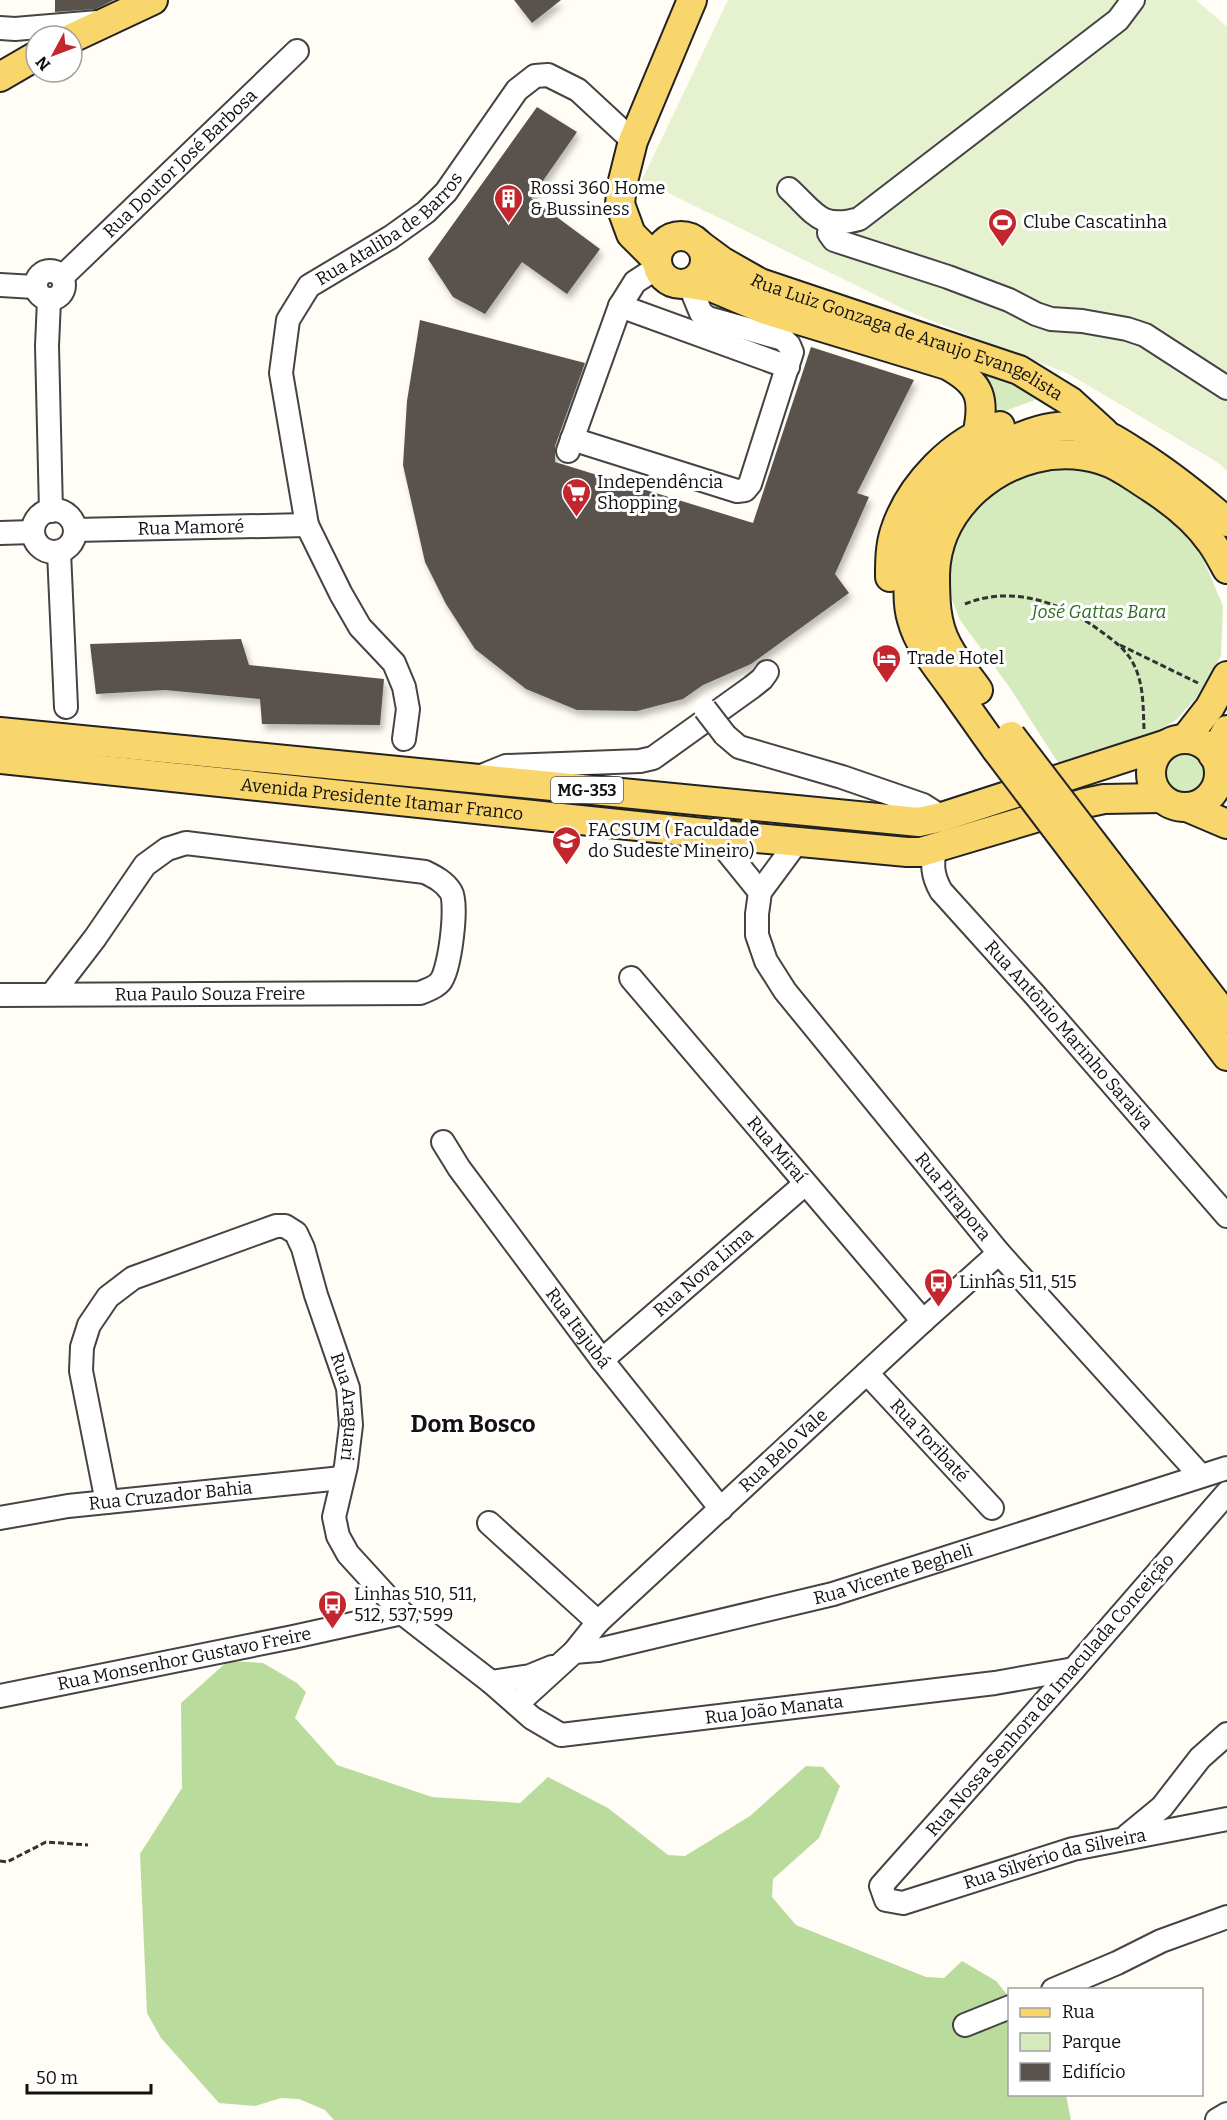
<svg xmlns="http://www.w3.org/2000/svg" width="1227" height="2120" font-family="Bitter,serif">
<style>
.green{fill:#d5ebbd}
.forest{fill:#b9dc9c}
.pitch{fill:#e6f2cf}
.building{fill:#5a524d;filter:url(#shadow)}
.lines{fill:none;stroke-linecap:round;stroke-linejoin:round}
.minor-casing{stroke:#444;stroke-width:26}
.major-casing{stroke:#222;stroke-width:32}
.path{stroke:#333;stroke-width:3;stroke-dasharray:6 3;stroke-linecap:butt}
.minor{stroke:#fff;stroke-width:22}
.major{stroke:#f9d66b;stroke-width:28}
.minor-bridge-casing{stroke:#444;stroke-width:26;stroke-linecap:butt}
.major-bridge-casing{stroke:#222;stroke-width:32;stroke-linecap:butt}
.minor-bridge{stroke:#fff;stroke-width:22}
.major-bridge{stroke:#f9d66b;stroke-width:28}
.labels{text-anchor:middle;stroke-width:6;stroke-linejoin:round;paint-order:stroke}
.shield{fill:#fff;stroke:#585858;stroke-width:1.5}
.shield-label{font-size:16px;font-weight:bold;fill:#111}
.street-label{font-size:18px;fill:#111;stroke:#fff}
.poi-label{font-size:18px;fill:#111;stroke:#fff;text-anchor:start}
.park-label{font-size:18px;font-style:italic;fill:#2f6b1f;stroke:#fff}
.district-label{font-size:24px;font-weight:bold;fill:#111;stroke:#fff}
</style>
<defs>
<filter id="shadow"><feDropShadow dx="3" dy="5.5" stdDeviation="3" flood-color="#0004"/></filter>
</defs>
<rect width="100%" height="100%" fill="#fffdf5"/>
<!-- green -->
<g class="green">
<path d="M721,271L1015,374L1046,396L988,417L984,391Z"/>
<path d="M1052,465L1098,474L1152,503L1197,544L1223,606L1221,656L1196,698L1176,720L1149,736L1122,742L1059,764L1010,688L960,620L947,587V551L958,525L1004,479Z"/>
<circle cx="1181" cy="773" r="24"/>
</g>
<!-- forest -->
<path class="forest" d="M228,1661L263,1663L297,1683L306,1692L295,1718L337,1765L432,1797L520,1803L548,1777L608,1808L668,1855L685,1856L750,1816L806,1766L823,1767L840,1786L819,1838L773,1879L772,1897L796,1925L926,1977L944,1978L962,1961L996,1981L1009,1997L1010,2094L1066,2095L1071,2120H334L325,2110L299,2099L281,2098L255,2106L219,2103L161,2038L147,2013L140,1854L182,1788L181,1703Z"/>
<!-- pitch -->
<path class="pitch" d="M728,0H1196L1227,27V471L1217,462L1069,374L912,313L642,180Z"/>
<!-- building -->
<g class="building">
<path d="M55,0H114L96,9L55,12Z"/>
<path d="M514,0H561L532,23Z"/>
<path d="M537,107L577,132L531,198L600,249L567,294L522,262L485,314L453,297L428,259Z"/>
<path d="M420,320L585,363L555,446V462L753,523L811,347L914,380L857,493L869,497L835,574L849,593L751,664L703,685L683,699L637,711L577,710L526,689L475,649L446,604L425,562L403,465L407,401Z"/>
<path d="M241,639L249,665L384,679L380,725L262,724L260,699L165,690L96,694L90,644Z"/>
</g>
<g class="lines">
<defs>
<g id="minor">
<path d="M0,28L15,29L98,22"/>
<path d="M789,189C815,213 820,230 859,219L1118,20L1133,0"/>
<path d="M832,222L829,233L834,240L948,277L1009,300L1036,314L1051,319L1082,321L1127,329L1145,335L1227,388"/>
<circle cx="50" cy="285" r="14"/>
<path id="s1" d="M62,277L297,51"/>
<path d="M0,285L35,287"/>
<path d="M49,300L47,346L51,511"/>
<path d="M620,306L788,367"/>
<path d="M572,439L737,491L745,490L750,484L792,352L789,345L783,339L708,318L701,313L689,284"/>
<path d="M568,451L620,306L635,282L658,267"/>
<circle cx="54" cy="531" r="21"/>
<path id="s2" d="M75,530L307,525"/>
<path d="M0,533L33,532"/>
<path d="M59,552L66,707"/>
<path d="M725,735L739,747L842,777L923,805L942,817"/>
<path id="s3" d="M404,739L408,709L404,687L394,663L360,627L341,594L307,525L281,373L288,320L309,286L391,237L426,212L446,192L517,90L535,76L548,75L578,90L633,141"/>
<path d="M474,779L506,766L640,761L653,758L752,687L762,679L767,672"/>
<path d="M713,834L760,892"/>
<path id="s4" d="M797,842L760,892L757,914V935L766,961L785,991L999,1253L1200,1475"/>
<path id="s5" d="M935,847C932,865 932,875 941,891L1034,994L1227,1216"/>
<path id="s6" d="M631,978L923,1321"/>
<path id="s7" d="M0,995L420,993C427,990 435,988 440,982C450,971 458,904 451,892C445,882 435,877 425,872L186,843L167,849L145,865L95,938L52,994"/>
<path id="s8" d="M443,1142L459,1168L602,1360L721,1509"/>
<path id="s9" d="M602,1360L805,1184"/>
<path id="s10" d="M867,1373L992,1508"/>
<path id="s11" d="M1227,1493L1074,1669L881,1886L886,1900L903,1903L1073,1849L1227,1819"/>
<path id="s12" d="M107,1502L81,1371L82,1347L89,1325L108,1297L133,1278L276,1226H285L296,1233L303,1248L316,1295L348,1388L351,1425L346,1466L334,1517L338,1536L348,1554L402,1613L491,1682L532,1718L561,1735L995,1683L1074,1669"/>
<path id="s13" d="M0,1518L68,1506L342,1478"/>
<path d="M489,1523L598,1622"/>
<path id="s14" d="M574,1652L598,1622L923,1321L999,1253"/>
<path d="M491,1682L530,1676L552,1667"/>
<path id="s15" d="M0,1696L293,1637L402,1613"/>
<path id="s16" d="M517,1704L574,1652L598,1650L833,1594L1227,1468"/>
<path d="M1128,1835L1162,1807L1200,1758L1227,1734"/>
<path d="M1053,1990L1117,1963L1161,1941L1227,1917"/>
<path d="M965,2025L1010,2007"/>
<path d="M1217,2120L1227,2114"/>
</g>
<g id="major">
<path d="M72,38L153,0"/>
<path d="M0,77L36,56"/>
<circle cx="681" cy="260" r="24"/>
<path id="s17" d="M700,245L723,262L760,283L1019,370L1071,402L1104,432"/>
<path d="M657,260L631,234L620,204L622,185L633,141L692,0"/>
<path d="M689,284L714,288L766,310L947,365C982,384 985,399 977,436"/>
<path d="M890,577C890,562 890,546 895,531C910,485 953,440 1000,426"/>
<path d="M978,690C968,676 955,661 947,645C935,623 935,598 935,574C936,540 951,512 975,490C1010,459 1057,446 1102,460C1120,465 1135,478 1150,487C1173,502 1195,519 1211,542C1217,550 1222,560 1227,569"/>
<path d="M0,732L919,822L942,817L1164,745"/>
<path d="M1185,739L1210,707L1227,676"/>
<circle cx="1185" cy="773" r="34"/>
<path d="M996,749C980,727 965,705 949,683C935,664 918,643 912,620C908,607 908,593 909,580C911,510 956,463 1018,438C1041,428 1063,423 1089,429C1105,433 1119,442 1133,451C1167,472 1197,496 1227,522"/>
<path d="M1213,755L1227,730"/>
<path id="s18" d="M0,759L713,834L907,852H921L1085,803L1104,799L1161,798"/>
<path d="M1187,807L1227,824"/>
<path d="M1108,863L1227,1018"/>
<path d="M1093,877L1227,1056"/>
</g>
</defs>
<!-- minor casing -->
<use href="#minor" class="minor-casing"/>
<!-- major casing -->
<use href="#major" class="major-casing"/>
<!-- path -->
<g class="path">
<path d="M965,604C1011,585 1061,602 1099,630C1110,638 1122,646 1130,658C1144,679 1143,705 1144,729"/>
<path d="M1120,645L1198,683"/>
<path d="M0,1861L7,1862L46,1842L88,1845"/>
</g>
<!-- minor -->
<use href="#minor" class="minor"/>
<!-- major -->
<use href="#major" class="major"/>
<defs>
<path id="minor-bridge" d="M705,709L725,735"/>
<g id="major-bridge">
<path d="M1011,736L1108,863"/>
<path d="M996,749L1093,877"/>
</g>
</defs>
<!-- minor-bridge casing -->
<use href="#minor-bridge" class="minor-bridge-casing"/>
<!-- major-bridge casing -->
<use href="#major-bridge" class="major-bridge-casing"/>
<!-- minor-bridge -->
<use href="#minor-bridge" class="minor-bridge"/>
<!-- major-bridge -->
<use href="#major-bridge" class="major-bridge"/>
</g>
<!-- icons -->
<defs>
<symbol id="building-pin" viewBox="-11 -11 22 30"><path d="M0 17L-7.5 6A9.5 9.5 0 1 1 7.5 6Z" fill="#c4262e" stroke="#fff"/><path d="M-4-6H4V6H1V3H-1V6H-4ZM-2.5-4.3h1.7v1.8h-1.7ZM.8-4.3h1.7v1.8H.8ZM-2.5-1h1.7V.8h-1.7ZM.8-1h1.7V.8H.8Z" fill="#fff"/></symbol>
<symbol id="stadium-pin" viewBox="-11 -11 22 30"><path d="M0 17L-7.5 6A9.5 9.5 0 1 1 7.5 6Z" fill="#c4262e" stroke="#fff"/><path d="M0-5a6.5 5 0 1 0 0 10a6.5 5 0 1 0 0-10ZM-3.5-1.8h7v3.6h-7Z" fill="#fff"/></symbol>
<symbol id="supermarket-pin" viewBox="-11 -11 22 30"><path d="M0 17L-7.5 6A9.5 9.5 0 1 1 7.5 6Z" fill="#c4262e" stroke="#fff"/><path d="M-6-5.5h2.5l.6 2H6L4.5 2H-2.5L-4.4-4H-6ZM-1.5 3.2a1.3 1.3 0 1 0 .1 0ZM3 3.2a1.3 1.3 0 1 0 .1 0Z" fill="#fff"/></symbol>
<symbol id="hotel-pin" viewBox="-11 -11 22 30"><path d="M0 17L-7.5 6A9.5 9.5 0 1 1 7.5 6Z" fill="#c4262e" stroke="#fff"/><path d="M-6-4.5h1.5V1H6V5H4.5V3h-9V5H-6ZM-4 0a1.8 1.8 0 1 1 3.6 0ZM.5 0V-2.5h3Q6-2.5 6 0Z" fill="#fff"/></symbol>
<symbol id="university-pin" viewBox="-11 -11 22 30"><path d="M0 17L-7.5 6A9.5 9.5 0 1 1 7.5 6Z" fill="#c4262e" stroke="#fff"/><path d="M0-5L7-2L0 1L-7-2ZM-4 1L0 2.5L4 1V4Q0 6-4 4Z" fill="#fff"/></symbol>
<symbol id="bus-pin" viewBox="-11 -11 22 30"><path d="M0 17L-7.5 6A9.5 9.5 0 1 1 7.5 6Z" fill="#c4262e" stroke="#fff"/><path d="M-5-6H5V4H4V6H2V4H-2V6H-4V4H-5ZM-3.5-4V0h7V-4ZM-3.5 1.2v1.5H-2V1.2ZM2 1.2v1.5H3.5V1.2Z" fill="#fff"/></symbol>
</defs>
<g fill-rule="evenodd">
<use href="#building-pin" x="492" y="182" width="33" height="45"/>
<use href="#stadium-pin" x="986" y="206" width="33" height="45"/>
<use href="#supermarket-pin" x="560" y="476" width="33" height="45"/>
<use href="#hotel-pin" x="870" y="642" width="33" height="45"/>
<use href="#university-pin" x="550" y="824" width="33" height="45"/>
<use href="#bus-pin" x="922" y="1266" width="33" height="45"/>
<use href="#bus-pin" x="316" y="1588" width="33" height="45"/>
</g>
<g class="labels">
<!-- shield labels -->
<rect class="shield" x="551" y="777" width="72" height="26" rx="4.5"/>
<g class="shield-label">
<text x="587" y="796">MG-353</text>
</g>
<!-- street labels -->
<g class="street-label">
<text dy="6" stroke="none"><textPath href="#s1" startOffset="164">Rua Doutor José Barbosa</textPath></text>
<text dy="6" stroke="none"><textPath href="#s3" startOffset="590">Rua Ataliba de Barros</textPath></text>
<text dy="6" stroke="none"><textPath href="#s17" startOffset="228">Rua Luiz Gonzaga de Araujo Evangelista</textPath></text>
<text dy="6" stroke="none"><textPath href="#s2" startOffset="116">Rua Mamoré</textPath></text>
<text dy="6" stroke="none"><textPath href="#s18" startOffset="384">Avenida Presidente Itamar Franco</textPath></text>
<text dy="6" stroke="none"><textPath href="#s7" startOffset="210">Rua Paulo Souza Freire</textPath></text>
<text dy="6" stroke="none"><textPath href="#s5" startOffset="238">Rua Antônio Marinho Saraiva</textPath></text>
<text dy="6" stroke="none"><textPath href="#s6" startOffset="225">Rua Miraí</textPath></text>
<text dy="6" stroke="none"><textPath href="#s4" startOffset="434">Rua Pirapora</textPath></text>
<text dy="6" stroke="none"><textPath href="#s9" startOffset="134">Rua Nova Lima</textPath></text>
<text dy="6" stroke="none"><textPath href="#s8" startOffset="230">Rua Itajubá</textPath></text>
<text dy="6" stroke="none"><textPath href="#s12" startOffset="602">Rua Araguari</textPath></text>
<text dy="6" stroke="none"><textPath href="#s10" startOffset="92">Rua Toribaté</textPath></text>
<text dy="6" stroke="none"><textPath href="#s14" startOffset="291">Rua Belo Vale</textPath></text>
<text dy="6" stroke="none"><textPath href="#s13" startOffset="172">Rua Cruzador Bahia</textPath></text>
<text dy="6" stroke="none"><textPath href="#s16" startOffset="406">Rua Vicente Begheli</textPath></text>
<text dy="6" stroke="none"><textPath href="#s15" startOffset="188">Rua Monsenhor Gustavo Freire</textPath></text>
<text transform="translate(1050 1695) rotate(-49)" y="6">Rua Nossa Senhora da Imaculada Conceição</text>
<text dy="6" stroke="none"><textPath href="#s12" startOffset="1250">Rua João Manata</textPath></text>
<text dy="6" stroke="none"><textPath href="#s11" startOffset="714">Rua Silvério da Silveira</textPath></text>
</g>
<!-- poi labels -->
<g class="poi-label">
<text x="530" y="194">Rossi 360 Home<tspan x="530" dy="21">&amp; Bussiness</tspan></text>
<text x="1023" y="228">Clube Cascatinha</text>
<text x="597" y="488">Independência<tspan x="597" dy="21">Shopping</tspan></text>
<text x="907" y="664">Trade Hotel</text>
<text x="588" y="836">FACSUM ( Faculdade<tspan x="588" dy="21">do Sudeste Mineiro)</tspan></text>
<text x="959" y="1288">Linhas 511, 515</text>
<text x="354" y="1600">Linhas 510, 511,<tspan x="354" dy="21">512, 537, 599</tspan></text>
</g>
<!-- park labels -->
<g class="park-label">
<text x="1099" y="618">José Gattas Bara</text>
</g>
<!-- district labels -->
<g class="district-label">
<text x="473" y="1432">Dom Bosco</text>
</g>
</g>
<!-- legend -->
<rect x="1008" y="1988" width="195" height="108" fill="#ffffff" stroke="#a0a0a0" stroke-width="1.5"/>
<rect x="1020" y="2008" width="30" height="9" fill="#f9d66b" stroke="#a0a0a0" stroke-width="1.5"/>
<text x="1062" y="2018" font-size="18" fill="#111111">Rua</text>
<rect x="1020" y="2033" width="30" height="18" fill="#d5ebbd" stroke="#a0a0a0" stroke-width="1.5"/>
<text x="1062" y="2048" font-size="18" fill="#111111">Parque</text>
<rect x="1020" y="2063" width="30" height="18" fill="#5a524d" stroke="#a0a0a0" stroke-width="1.5"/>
<text x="1062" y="2078" font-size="18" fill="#111111">Edifício</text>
<!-- north arrow -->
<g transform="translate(54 54) rotate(229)"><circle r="28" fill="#ffffff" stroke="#a0a0a0" stroke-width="1.5"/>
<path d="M0-4.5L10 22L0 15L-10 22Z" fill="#c4262e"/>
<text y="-9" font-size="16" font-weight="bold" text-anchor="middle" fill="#111111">N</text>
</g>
<!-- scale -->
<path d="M27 2084v9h124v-9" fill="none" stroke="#111111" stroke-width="3"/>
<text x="36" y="2084" font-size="18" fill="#111111" stroke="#ffffff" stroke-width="4.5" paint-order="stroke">50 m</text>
</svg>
